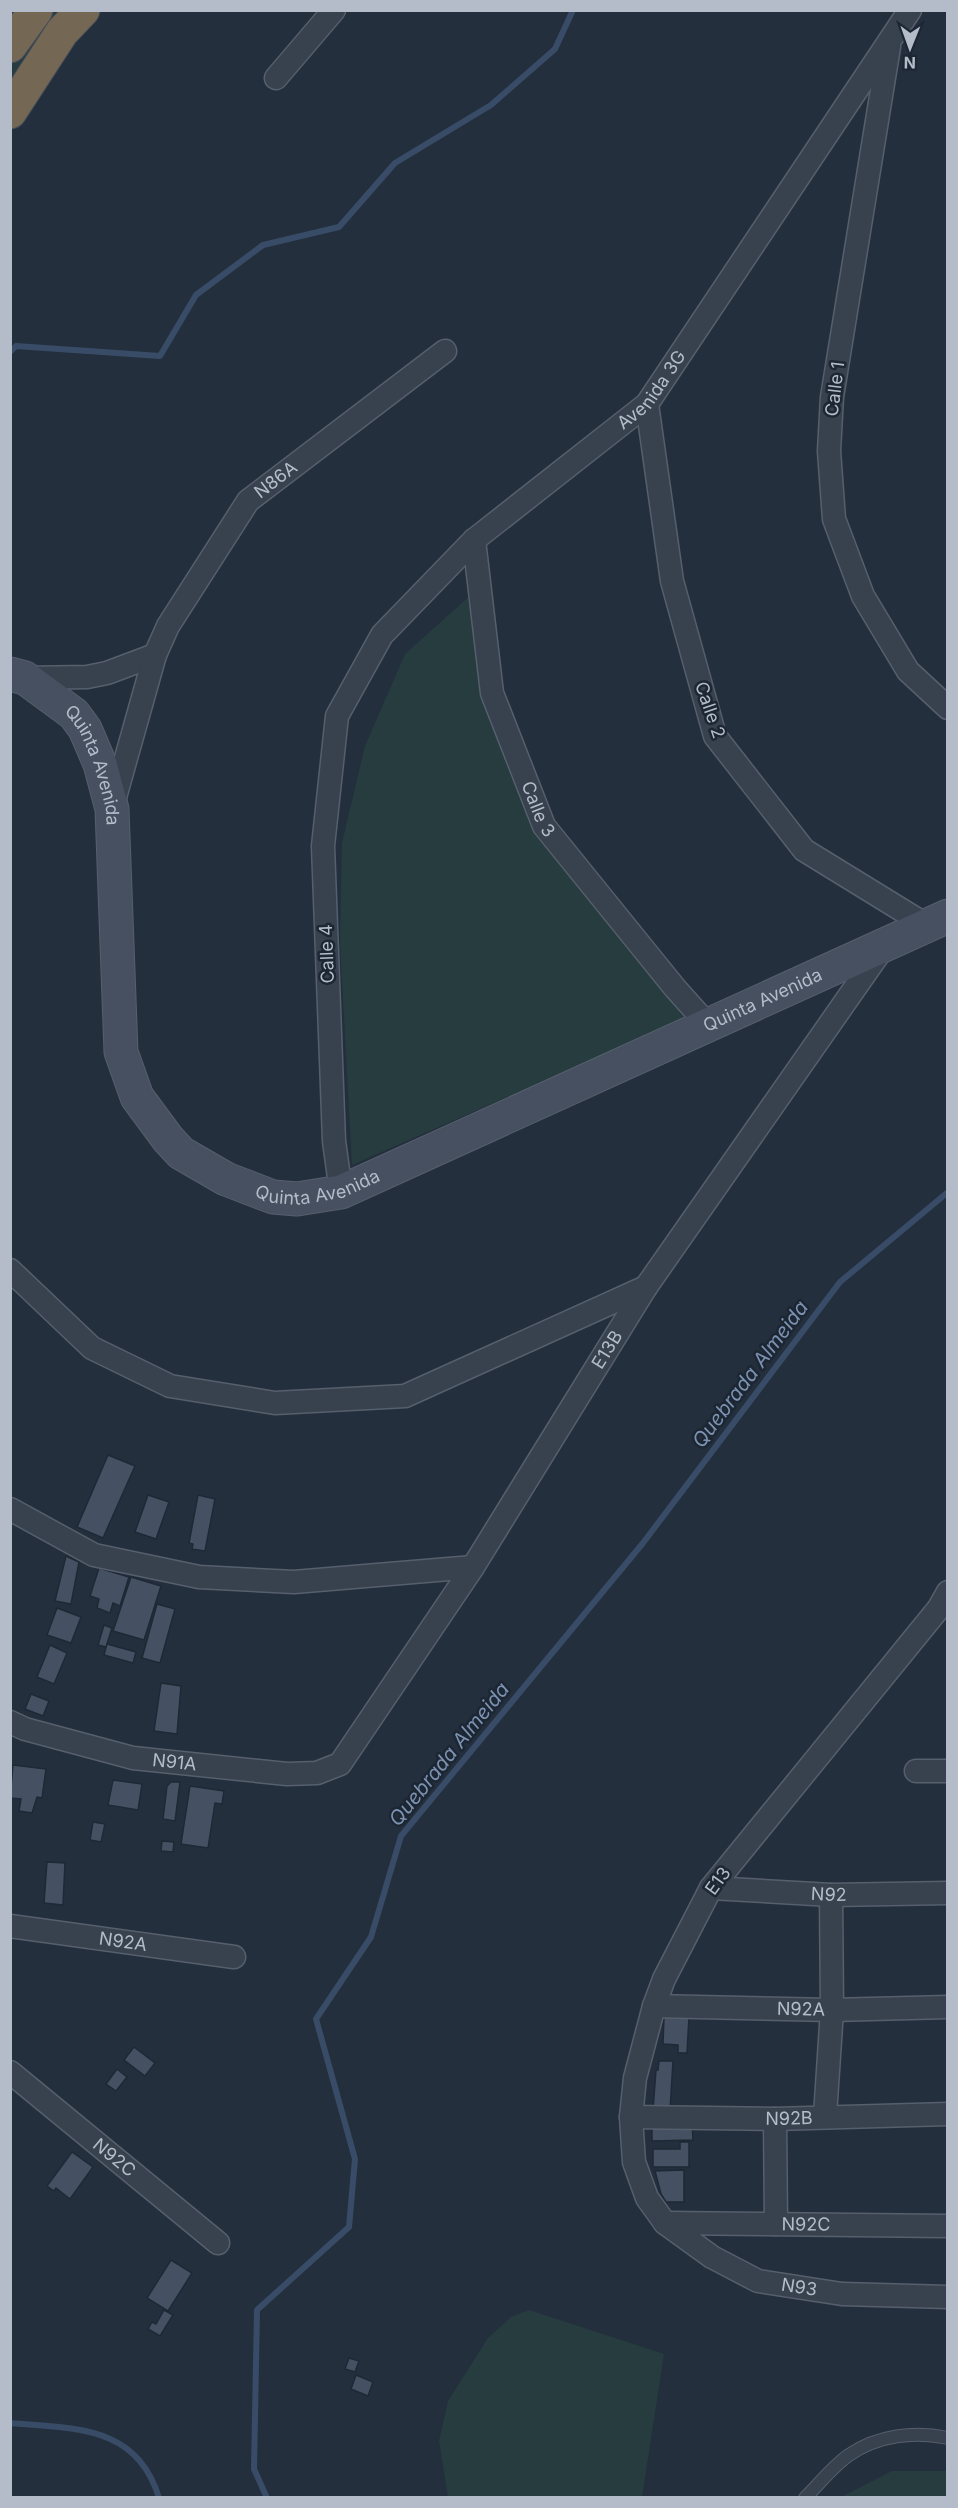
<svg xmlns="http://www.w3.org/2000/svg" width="958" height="2508" font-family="Inter,sans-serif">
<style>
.green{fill:#263c3f}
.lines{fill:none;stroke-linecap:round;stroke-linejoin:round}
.stream{stroke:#394c67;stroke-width:6}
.building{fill:#455162;stroke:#1f2835;stroke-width:1.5}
.lane-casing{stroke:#565f6c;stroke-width:14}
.street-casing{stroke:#565f6c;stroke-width:25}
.secondary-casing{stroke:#565f6c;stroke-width:35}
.highway-casing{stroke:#434c59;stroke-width:35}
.lane{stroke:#38414e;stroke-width:12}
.street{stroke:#38414e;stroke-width:22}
.secondary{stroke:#465061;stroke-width:33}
.highway{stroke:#746855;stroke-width:33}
.labels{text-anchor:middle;stroke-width:5;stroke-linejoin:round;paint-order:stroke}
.street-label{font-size:18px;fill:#b4bcc9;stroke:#1d2633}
.water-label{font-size:20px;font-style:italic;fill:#7c92b1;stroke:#1d2633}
</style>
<rect width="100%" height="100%" fill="#242f3e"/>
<!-- green -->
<g class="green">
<path d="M47,11H59L11,82V61Z"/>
<path d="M472,594L542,838L685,1019L352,1165L340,943L342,843L365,746L405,654Z"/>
<path d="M529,2310L664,2354L642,2497H448L439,2441L448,2401L488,2338L511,2317Z"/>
<path d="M892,2471H947V2497H841Z"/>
</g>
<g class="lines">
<!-- stream -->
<g class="stream">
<path d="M10,352L16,346L160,356L196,295L263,245L339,227L395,163L491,105L555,49L573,10"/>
<path d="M10,2423C73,2429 137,2424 159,2498"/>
<path d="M267,2498L254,2469L257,2310L349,2227L355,2159L316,2019L371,1937L401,1836L643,1543L840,1282L948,1192"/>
</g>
</g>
<!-- building -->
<g class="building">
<path d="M108,1455L135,1466L103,1538L77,1527Z"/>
<path d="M148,1495L169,1502L156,1539L135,1532Z"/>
<path d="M198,1495L215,1499L205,1551L192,1549L193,1544L189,1543Z"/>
<path d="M66,1556L79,1562L71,1604L55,1601Z"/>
<path d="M99,1568L129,1577L120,1606L113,1603L110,1613L97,1608L99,1599L90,1596Z"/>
<path d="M131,1577L161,1586L144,1640L113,1631Z"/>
<path d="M157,1604L175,1609L160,1663L142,1658Z"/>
<path d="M57,1608L81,1617L71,1643L47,1635Z"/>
<path d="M104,1625L112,1628L106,1647L98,1645Z"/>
<path d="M107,1644L136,1652L133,1663L104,1655Z"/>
<path d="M50,1645L67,1653L54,1684L37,1677Z"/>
<path d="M161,1683L181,1686L177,1734L154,1731Z"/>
<path d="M31,1694L49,1701L43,1716L25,1709Z"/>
<path d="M13,1765L46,1769L42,1798L37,1797L32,1813L19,1811L21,1799L10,1798Z"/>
<path d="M113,1780L142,1784L138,1810L108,1805Z"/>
<path d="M171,1782H180L175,1821L163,1819L167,1786Z"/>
<path d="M190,1786L224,1791L222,1804L215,1803L208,1848L181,1844Z"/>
<path d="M93,1822L105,1824L101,1842L90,1840Z"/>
<path d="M162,1841L174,1842L173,1852L161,1851Z"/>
<path d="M47,1862L65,1863L63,1905L44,1903Z"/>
<path d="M664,2016L689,2017L687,2053H678V2045L663,2044Z"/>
<path d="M134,2047L155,2063L145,2076L124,2060Z"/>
<path d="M659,2061H673L670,2111L653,2110L656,2070H658Z"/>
<path d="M117,2069L127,2077L116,2091L106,2084Z"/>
<path d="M652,2123H692L693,2140L652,2141Z"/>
<path d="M680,2142H689V2167H653V2149H680Z"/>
<path d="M72,2152L93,2167L70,2199L56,2188L54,2191L47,2186Z"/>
<path d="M684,2170V2202H666L661,2194L655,2171Z"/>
<path d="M171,2260L192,2273L168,2311L147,2298Z"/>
<path d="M164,2310L173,2315L160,2336L148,2329L152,2322L156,2324Z"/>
<path d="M349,2358L359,2361L355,2372L345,2369Z"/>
<path d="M356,2375L373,2382L368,2396L351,2389Z"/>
</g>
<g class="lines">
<defs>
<path id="lane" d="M805,2498C819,2484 833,2466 849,2455C878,2435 914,2431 948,2438"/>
<g id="street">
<path d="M889,47L832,397L829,451L834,519L863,596L908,671L948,708"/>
<path d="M276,78L334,10"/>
<path d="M647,404L672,581L715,736L804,850L926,925"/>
<path id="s1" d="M474,540L492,693L544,826L675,988L709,1026"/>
<path d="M25,678L87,677L107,673L155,655"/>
<path id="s2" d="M112,808L155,655L168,626L248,501L445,351"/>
<path id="s3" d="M341,1192L334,1141L323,846L337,716L382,635L474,540L647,404L910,10"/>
<path d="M10,1270L92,1348L170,1386L275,1403L405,1396L646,1287"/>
<path d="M10,1509L94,1555L199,1577L294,1582L473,1567"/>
<path id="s4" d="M948,1592L939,1608L711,1888L664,1979L654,2006L635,2078L631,2117L634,2162L647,2198L665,2223L712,2257L758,2281L842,2294L948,2297"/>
<path id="s5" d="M10,1722L25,1729L133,1758L287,1774L317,1773L340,1764L473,1567L646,1287L885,945"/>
<path d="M916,1771H948"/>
<path id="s6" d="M711,1888L831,1895L948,1893"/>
<path id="s7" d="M10,1926L234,1957"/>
<path id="s8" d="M654,2006L832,2010L948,2007"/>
<path id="s9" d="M10,2072L218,2243"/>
<path d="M825,2116L832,2010L831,1895"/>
<path id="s10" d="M631,2117L775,2119L948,2114"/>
<path d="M775,2119L776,2224"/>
<path id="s11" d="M665,2223L948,2226"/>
</g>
<g id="secondary">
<path id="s12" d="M10,674L25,678L74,714L85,729L100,764L112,809L121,1052L137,1097L168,1139L181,1153L226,1179L273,1197L297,1199L341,1192L948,916"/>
</g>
<g id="highway">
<path d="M10,46L36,10"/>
<path d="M10,112L62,32L83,10"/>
</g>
</defs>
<!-- lane casing -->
<use href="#lane" class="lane-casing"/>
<!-- street casing -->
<use href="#street" class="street-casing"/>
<!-- secondary casing -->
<use href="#secondary" class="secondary-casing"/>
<!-- highway casing -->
<use href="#highway" class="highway-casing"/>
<!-- lane -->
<use href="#lane" class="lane"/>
<!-- street -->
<use href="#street" class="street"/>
<!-- secondary -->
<use href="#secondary" class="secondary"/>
<!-- highway -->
<use href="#highway" class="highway"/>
</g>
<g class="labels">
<!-- street labels -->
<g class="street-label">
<text dy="6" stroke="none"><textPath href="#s3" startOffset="936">Avenida 3G</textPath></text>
<text transform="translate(835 389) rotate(-83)" y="6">Calle 1</text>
<text dy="6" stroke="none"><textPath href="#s2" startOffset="374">N86A</textPath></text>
<text transform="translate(710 710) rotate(71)" y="6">Calle 2</text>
<text dy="6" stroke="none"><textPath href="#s12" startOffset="132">Quinta Avenida</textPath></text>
<text dy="6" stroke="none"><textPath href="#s1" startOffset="279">Calle 3</textPath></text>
<text transform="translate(327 954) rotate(-92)" y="6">Calle 4</text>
<text dy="6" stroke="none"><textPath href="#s12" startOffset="1176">Quinta Avenida</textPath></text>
<text dy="6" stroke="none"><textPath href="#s12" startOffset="690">Quinta Avenida</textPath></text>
<text dy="6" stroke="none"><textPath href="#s5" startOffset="831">E13B</textPath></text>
<text dy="6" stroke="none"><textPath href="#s5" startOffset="170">N91A</textPath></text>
<text transform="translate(718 1881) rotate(-54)" y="6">E13</text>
<text dy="6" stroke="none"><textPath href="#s6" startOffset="118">N92</textPath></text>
<text dy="6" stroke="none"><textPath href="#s7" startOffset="114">N92A</textPath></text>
<text dy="6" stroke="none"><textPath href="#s8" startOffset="147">N92A</textPath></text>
<text dy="6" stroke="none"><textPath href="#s10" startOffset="158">N92B</textPath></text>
<text dy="6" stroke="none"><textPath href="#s9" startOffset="135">N92C</textPath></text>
<text dy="6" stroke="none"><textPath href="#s11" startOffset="141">N92C</textPath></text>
<text dy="6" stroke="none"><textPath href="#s4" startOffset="890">N93</textPath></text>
</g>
<!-- water labels -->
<g class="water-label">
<text transform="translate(750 1374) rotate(-53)" y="7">Quebrada Almeida</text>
<text transform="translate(449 1754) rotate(-51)" y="7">Quebrada Almeida</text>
</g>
</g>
<!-- border -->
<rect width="958" height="2508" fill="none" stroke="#b4bcc9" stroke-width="24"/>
<!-- north arrow -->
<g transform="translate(910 48) rotate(181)" stroke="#1d2633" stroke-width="4.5" paint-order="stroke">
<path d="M0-4.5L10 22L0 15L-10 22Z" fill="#b4bcc9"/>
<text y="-9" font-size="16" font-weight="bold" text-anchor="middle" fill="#b4bcc9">N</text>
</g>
</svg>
